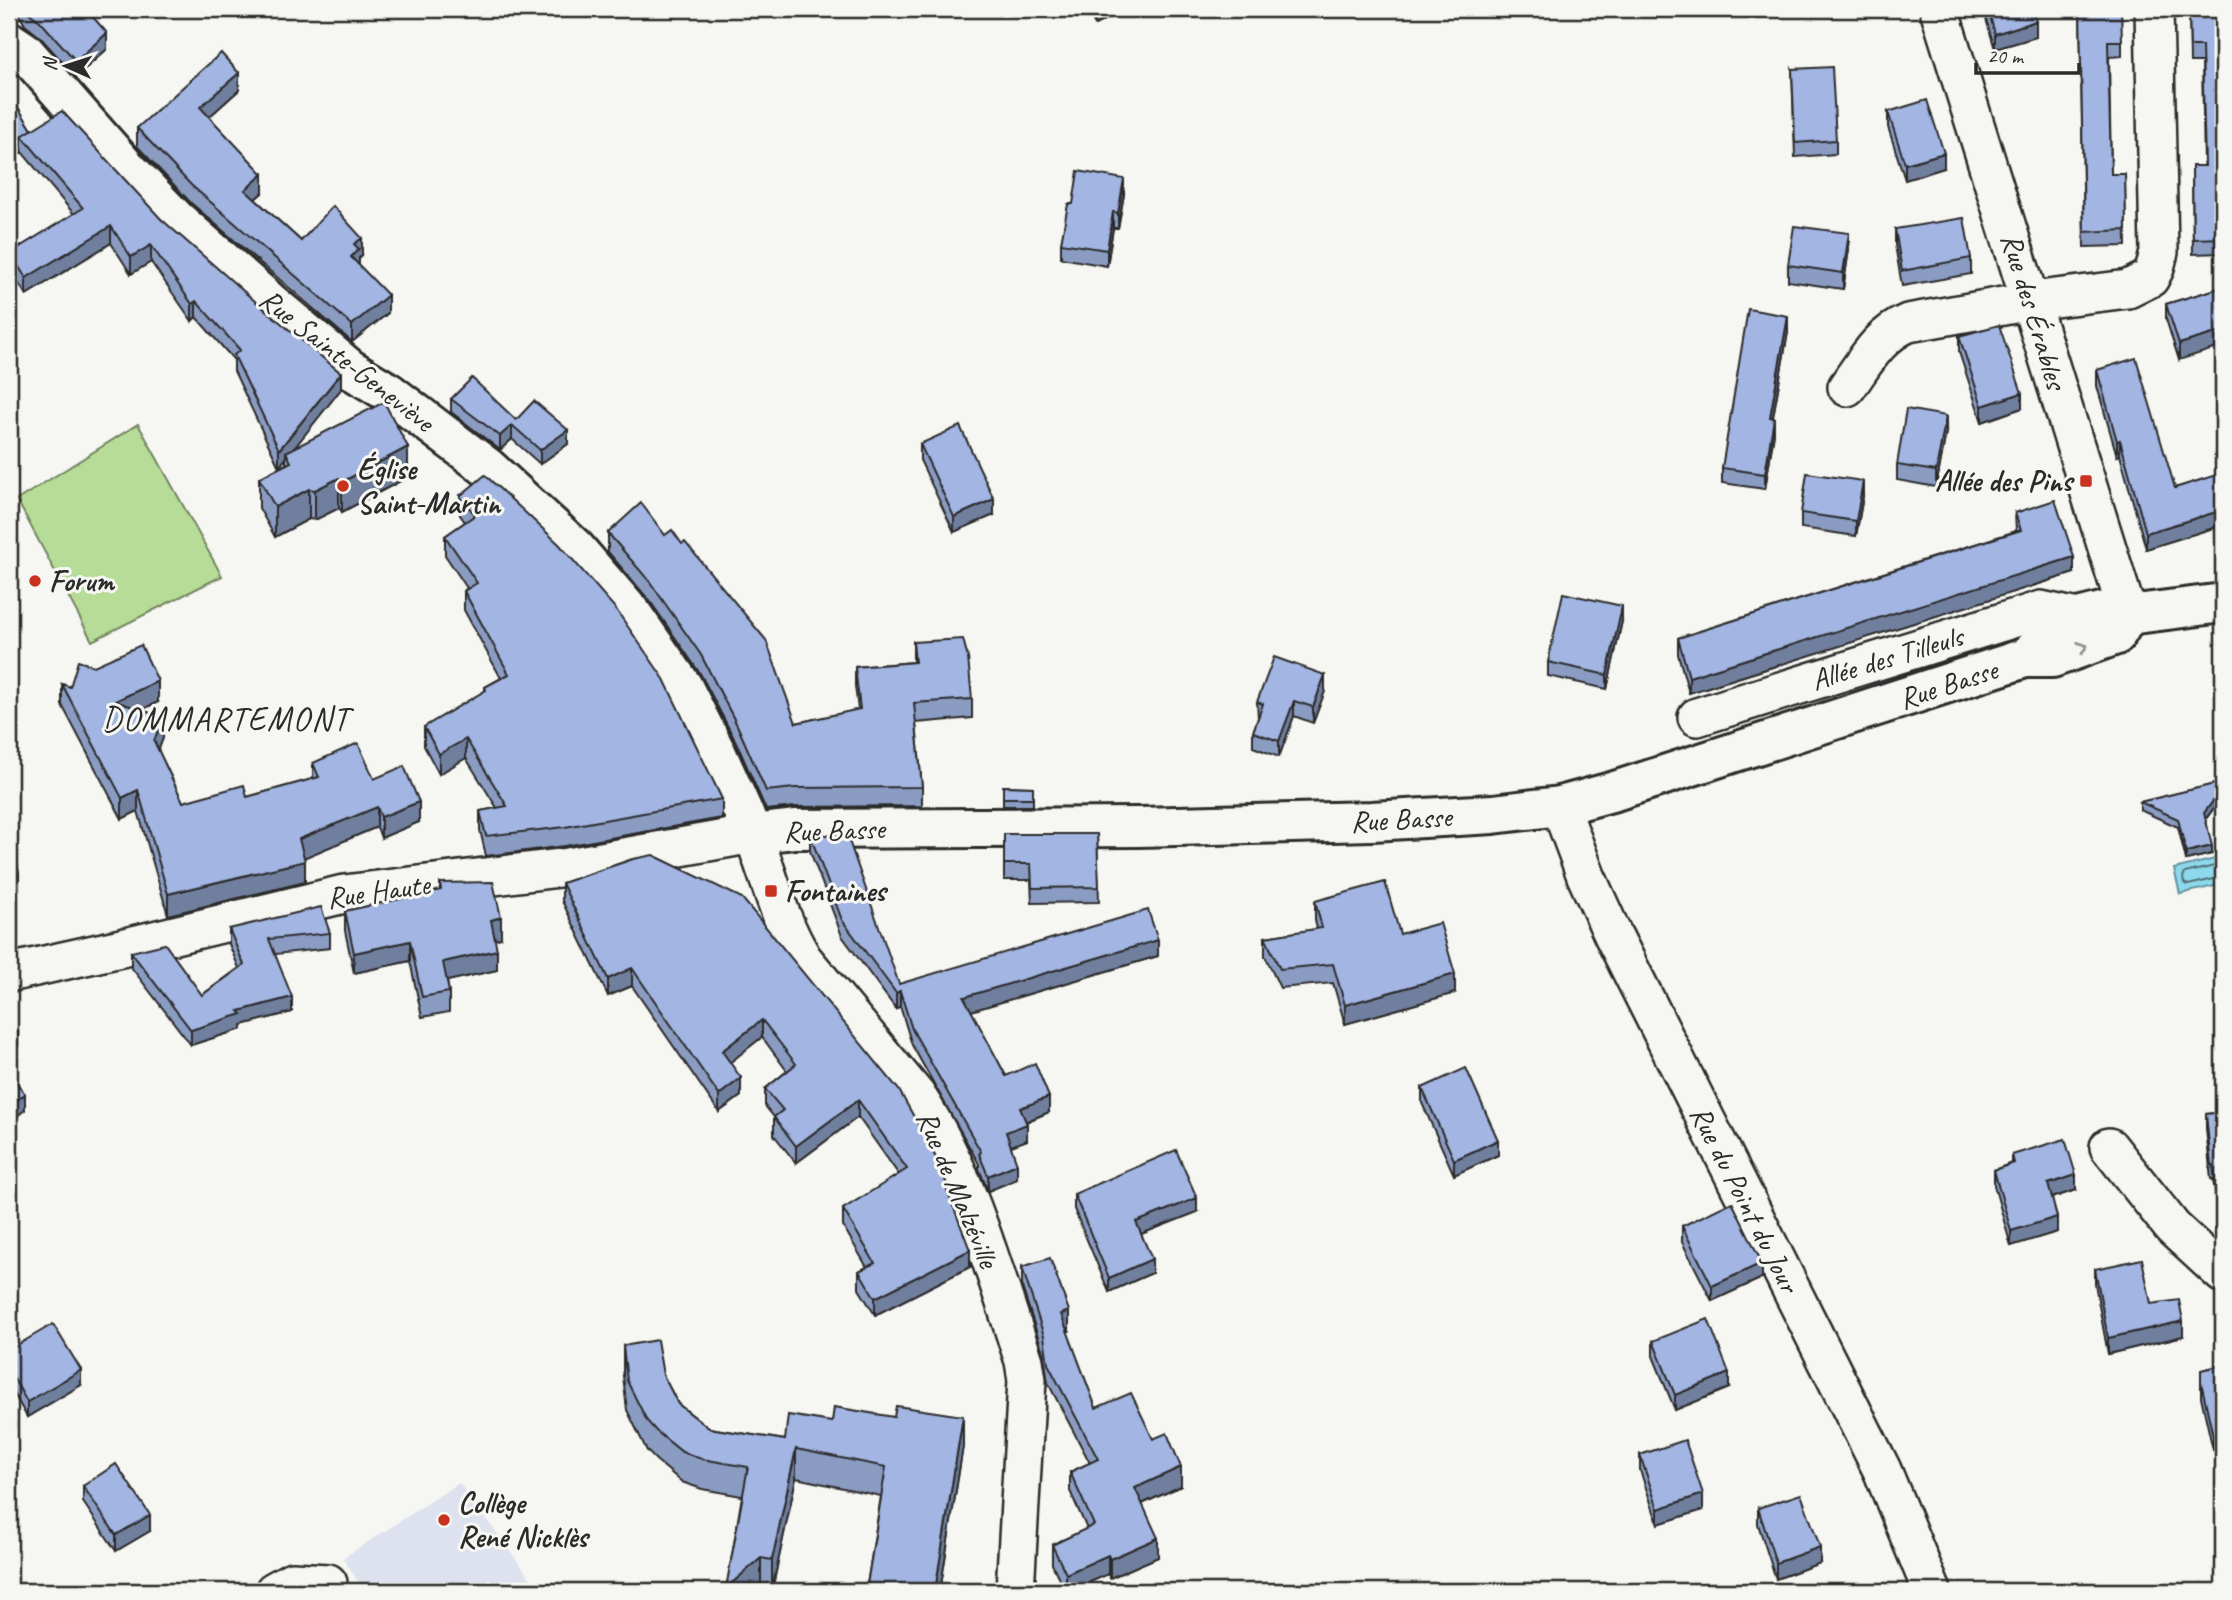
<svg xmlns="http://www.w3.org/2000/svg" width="2232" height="1600" font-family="Caveat,sans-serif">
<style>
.built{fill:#dde2ee}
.green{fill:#b7dc97;stroke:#718461;stroke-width:2}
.water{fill:#8cd9ec;stroke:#65939f;stroke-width:2}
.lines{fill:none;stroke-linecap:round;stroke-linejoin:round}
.shore{stroke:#527178;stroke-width:2}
.minor-casing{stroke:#2b2b2b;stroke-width:42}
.tertiary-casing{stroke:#2b2b2b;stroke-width:44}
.minor{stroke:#f6f6f2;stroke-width:37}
.tertiary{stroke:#f6f6f2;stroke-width:38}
.wall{fill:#8b9cc3;stroke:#2b2b2b;stroke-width:2}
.shaded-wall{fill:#717f9f;stroke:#2b2b2b;stroke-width:2}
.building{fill:#a2b5e3;stroke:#2b2b2b;stroke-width:2}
.oneway{stroke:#90908e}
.poi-dot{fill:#c8321e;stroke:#f6f6f2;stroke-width:2.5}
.labels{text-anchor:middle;stroke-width:6;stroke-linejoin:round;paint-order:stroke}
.street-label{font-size:30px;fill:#2b2b2b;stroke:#f6f6f2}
.poi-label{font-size:30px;font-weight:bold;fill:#2b2b2b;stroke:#f6f6f2;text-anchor:start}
.quarter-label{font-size:33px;letter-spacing:2px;fill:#2b2b2b;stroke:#f6f6f2}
</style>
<rect width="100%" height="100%" fill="#f6f6f2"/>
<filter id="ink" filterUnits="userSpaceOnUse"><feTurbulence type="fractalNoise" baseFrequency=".0143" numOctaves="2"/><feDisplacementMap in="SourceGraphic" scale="14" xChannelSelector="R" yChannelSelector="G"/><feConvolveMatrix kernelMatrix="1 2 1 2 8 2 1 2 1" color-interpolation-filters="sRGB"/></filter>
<g filter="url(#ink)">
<!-- built -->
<path class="built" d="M459,1483L540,1591H364L343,1558Z"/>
<!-- green -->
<path class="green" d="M138,424L222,576L92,641L17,500Z"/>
<!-- water -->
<path class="water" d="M2223,857V884L2180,894L2174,869Z"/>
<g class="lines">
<!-- shore -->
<path class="shore" d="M2223,864L2185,873L2183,877L2184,883L2188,885L2223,877"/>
<defs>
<g id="minor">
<path d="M1939,9L2128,615"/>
<path d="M1847,387C1865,362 1879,335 1908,323L2031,301L2128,289L2150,278L2155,268L2159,252L2154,9"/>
<path d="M1697,717L2041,610L2078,618"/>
<path d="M1560,806L1586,876L1613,935L1882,1470L1932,1591"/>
<path d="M9,973L121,948L344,894L568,867L753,834C769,876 779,920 803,959L916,1095C968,1174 994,1271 1024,1361L1027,1380L1015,1591"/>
<path d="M2109,1147L2173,1228L2223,1274"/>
<path d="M274,1591L292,1581L328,1583"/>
</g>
<g id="tertiary">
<path d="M9,41L24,51L125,166L176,219L270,302L350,369L388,392L488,468L575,548L632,614L683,687L717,754L753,834L795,829L1139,827L1372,821L1493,814L1560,806L1615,791L2025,658H2052L2116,635L2128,615"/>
<path d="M2025,658L2057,628L2078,618L2110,610L2128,615L2223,603"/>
</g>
</defs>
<!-- minor casing -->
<use href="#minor" class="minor-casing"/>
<!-- tertiary casing -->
<use href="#tertiary" class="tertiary-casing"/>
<!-- minor -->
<use href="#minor" class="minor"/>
<!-- tertiary -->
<use href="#tertiary" class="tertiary"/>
</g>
<!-- wall -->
<g class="wall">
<path d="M19,9H86L107,49L76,77L40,37L25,25L19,14Z"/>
<path d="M1087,9H1127L1095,25Z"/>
<path d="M1983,9H2032L2036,37L1995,49Z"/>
<path d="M2080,9L2122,41V56L2109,57L2111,174H2125L2126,246L2084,247Z"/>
<path d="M2189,9H2223V253L2193,254L2192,166H2204L2202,62H2190Z"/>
<path d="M1792,69L1836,140V154L1795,157Z"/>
<path d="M239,90L209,117L263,192L255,199L301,241L362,255L359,258V266L388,313L352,342L191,203L137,146V128Z"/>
<path d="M9,93L32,130L161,219L341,389L294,448L408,477L342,512L339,508L315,520L309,519L275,537L259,508V478L286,464V458L279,467L234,371V360L196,317L192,321L151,262L131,274L111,243L26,295L10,270V253L74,214L22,152L9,160Z"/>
<path d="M1888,112L1944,168L1905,180L1888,127Z"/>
<path d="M1124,194L1118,228H1113L1107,266L1061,258V243L1073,204Z"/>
<path d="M1895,229L1971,258V274L1902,286L1895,245Z"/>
<path d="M1849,249L1843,289L1788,281V265Z"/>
<path d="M2223,287L2179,360L2166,319V304Z"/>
<path d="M1788,332L1773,417L1774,433L1765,489L1722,483V468Z"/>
<path d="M1959,336L2022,408L1982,422L1959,352Z"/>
<path d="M2097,370L2175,488L2223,473V525L2146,549L2120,455L2117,456L2097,386Z"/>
<path d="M451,399L516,420L568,444L540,464L512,439L500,450L451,412Z"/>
<path d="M1946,432L1936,487L1897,480V465Z"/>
<path d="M920,444L994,515L954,532L920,460Z"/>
<path d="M460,496L722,799V818L565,846L486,856L480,830V811L497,808L466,758L439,774L424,746V727L485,691V687L501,678L464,610V591L467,588L445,555V536L465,522L460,515Z"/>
<path d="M1863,496L1856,536L1801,528V513Z"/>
<path d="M2015,513L2074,573L1689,693L1678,654V638L2016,531Z"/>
<path d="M608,533L796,723L858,710L855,686V667L913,662V642L972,699V718L916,723L922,787V806L795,807L766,810L737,744L701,675L650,601L608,552Z"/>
<path d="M1622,621L1607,689L1548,676V662Z"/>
<path d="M94,666L158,702L141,710L163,738L158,750L183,802L247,797L313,779V763L374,779L419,822L381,838L377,827L304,857L305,882L168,915L138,811L122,819L62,705V684L70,687Z"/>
<path d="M1325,691L1313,723L1294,716L1279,757L1253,747V732L1258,718L1257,702Z"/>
<path d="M2223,782V796L2206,819L2212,854L2186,860L2178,827L2140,810V802Z"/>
<path d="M1003,786L1033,787V806H1003Z"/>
<path d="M9,822L19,874V889L9,891Z"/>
<path d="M1004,834H1097L1099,902L1032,903L1031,880H1004Z"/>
<path d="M810,835L899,984L1158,956L971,1011L1006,1076L1049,1112L1026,1122L1027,1140L1010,1146L1017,1179L988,1191L979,1169V1164L912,1045L900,1006L896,1009L842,936L810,851Z"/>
<path d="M633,859L949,1196L970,1267L875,1315L859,1289V1271L867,1267L843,1226V1209L899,1175L858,1117L796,1163L774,1135V1117L765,1106V1089L787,1071L762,1037L730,1062L741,1096L719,1112L632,986L608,996L562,901V883Z"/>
<path d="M440,883L501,938L495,939L497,970L447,981L449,992V1012L422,1017L410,961L354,973L345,931V911L440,891Z"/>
<path d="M1315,901L1400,934L1455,993L1345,1024L1333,983L1280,988L1265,956V937L1317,929L1315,920Z"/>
<path d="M229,929L330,933V948L275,954L292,1012L242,1025V1029L191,1045L131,967V952L202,995L239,968L229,944Z"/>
<path d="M1422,1088L1498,1155L1454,1175L1422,1103Z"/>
<path d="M2223,1112V1198L2216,1200L2213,1179H2211L2206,1129V1114Z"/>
<path d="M2012,1155L2076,1190L2052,1198L2057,1232L2011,1246L1994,1185V1170L2012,1163Z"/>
<path d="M1074,1194L1197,1212L1141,1234L1152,1273L1109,1292L1074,1209Z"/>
<path d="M1682,1226L1762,1278L1712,1301L1682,1242Z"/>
<path d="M1022,1267L1069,1331H1067L1096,1408L1153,1439L1181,1486L1142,1504L1158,1557L1110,1578L1108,1574L1070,1591H1065L1052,1564V1545L1087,1529L1070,1491V1472L1090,1463L1048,1383L1044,1355L1022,1287Z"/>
<path d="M2095,1269L2183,1336L2108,1354L2095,1284Z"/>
<path d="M1653,1341L1729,1388L1675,1410L1653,1356Z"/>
<path d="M623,1346L663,1375L678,1404L709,1428L785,1440L963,1446L940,1591H866L881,1496L796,1478L772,1590L761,1588L757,1591H726L742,1496L702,1489L682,1482L656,1460L647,1451L627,1410L623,1376Z"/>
<path d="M9,1350L81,1385L27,1417L9,1385Z"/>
<path d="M2223,1365L2213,1450L2201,1397V1370Z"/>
<path d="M1640,1455L1703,1510L1658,1524L1640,1470Z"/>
<path d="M83,1486L150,1531L116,1551L83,1502Z"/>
<path d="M1758,1508L1820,1563L1776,1579L1758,1524Z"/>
</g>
<!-- shaded-wall -->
<g class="shaded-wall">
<path d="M1097,9H1127L1095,25V10Z"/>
<path d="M2036,21V37L1995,49V34Z"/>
<path d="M107,33V49L76,77V61Z"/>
<path d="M239,73V90L200,125V107Z"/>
<path d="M22,137V152L9,160V145Z"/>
<path d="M1944,153V168L1905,180V164Z"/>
<path d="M263,174V192L245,208V190Z"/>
<path d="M1124,179V194L1118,228V213Z"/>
<path d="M1113,212V228L1107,266V250Z"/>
<path d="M111,226V243L26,295V278Z"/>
<path d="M1849,233V249L1843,289V273Z"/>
<path d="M362,238V255L359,258V267L351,257L354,244Z"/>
<path d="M151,245V262L131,274V257Z"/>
<path d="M388,295V313L352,342V325Z"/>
<path d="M196,301V317L192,321V304Z"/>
<path d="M1788,316V332L1770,433V417Z"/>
<path d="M2223,331V346L2179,360V344Z"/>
<path d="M341,373V389L288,456L286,452V458L279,467V450Z"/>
<path d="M2022,393V408L1982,422V406Z"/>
<path d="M1946,416V432L1936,487V471Z"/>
<path d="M1774,418V433L1765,489V474Z"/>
<path d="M512,425V439L500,450V436Z"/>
<path d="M568,430V444L540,464V450Z"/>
<path d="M2120,440V455L2117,456V441Z"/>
<path d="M408,447V477L342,512V482Z"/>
<path d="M339,478V508L315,520V490Z"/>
<path d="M1863,481V496L1856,536V521Z"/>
<path d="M309,489V519L275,537V507Z"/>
<path d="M994,499V515L954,532V517Z"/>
<path d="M2223,510V525L2146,549V533Z"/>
<path d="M2074,557V573L1689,693V677Z"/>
<path d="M1622,606V621L1607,689V675Z"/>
<path d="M1325,675V691L1313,723V707Z"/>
<path d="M158,681V702L115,722V701Z"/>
<path d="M1294,701V716L1279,757V741Z"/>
<path d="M163,717V738L154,762V741Z"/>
<path d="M466,739V758L439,774V754Z"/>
<path d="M2223,788V796L2204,821V813Z"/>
<path d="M138,790V811L122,819V798Z"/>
<path d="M419,802V822L381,838V817Z"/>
<path d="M377,807V827L299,860V839Z"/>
<path d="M2212,846V854L2186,860V852Z"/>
<path d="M305,861V882L168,915V894Z"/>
<path d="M501,917V938L491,940V920Z"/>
<path d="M1158,940V956L964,1013V997Z"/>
<path d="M410,941V961L354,973V953Z"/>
<path d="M497,950V970L443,982V962Z"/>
<path d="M632,968V986L608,996V979Z"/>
<path d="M1455,974V993L1345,1024V1005Z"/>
<path d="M900,991V1006L896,1009V993Z"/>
<path d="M292,997V1012L242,1025V1029L191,1045V1030L239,1011Z"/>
<path d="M762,1020V1037L722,1069V1051Z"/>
<path d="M18,1032V1047L9,1054V1038Z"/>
<path d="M741,1078V1096L719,1112V1095Z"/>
<path d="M25,1094V1110L9,1122V1106Z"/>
<path d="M1049,1097V1112L1020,1124V1108Z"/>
<path d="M858,1100V1117L796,1163V1146Z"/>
<path d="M1027,1124V1140L1006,1148V1132Z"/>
<path d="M1498,1140V1155L1454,1175V1160Z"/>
<path d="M1017,1164V1179L988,1191V1176Z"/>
<path d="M2076,1175V1190L2048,1199V1184Z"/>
<path d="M1197,1198V1212L1136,1236V1222Z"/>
<path d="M2057,1217V1232L2011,1246V1231Z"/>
<path d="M970,1250V1267L875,1315V1298Z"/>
<path d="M1152,1259V1273L1109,1292V1278Z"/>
<path d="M1762,1263V1278L1712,1301V1286Z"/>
<path d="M14,1266V1280L9,1283V1270Z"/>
<path d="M1069,1311V1331L1061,1333V1314Z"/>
<path d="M2183,1321V1336L2108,1354V1338Z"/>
<path d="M81,1370V1385L27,1417V1402Z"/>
<path d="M1729,1373V1388L1675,1410V1395Z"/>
<path d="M963,1416V1446L940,1591H935Z"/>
<path d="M2223,1433V1448L2213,1450V1436Z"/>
<path d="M796,1449V1478L772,1590V1560Z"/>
<path d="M1181,1467V1486L1135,1507V1488Z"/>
<path d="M1703,1494V1510L1658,1524V1509Z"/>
<path d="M150,1515V1531L116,1551V1535Z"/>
<path d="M1158,1538V1557L1110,1578V1559Z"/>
<path d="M1820,1547V1563L1776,1579V1563Z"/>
<path d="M1108,1555V1574L1070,1591H1066V1574Z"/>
<path d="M761,1558V1588L757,1591H726V1588Z"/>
</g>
<!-- building -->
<g class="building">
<path d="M24,9H86L107,33L76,61L40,21Z"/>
<path d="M1988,9H2032L2036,21L1995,34Z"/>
<path d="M2080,9H2121L2122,41H2108L2111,174H2125L2126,230L2084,232Z"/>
<path d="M2189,9H2223V238L2193,239L2192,166H2205L2202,46H2190Z"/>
<path d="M221,53L239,73L200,107L263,174L245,190L301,241L333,206L362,238L354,244L359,249L351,257L388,295L352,325L191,185L137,128Z"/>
<path d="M1832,67L1836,140L1795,143L1792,69Z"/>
<path d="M9,93L32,130L9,145Z"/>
<path d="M1927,100L1944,153L1905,164L1888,112Z"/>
<path d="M62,111L161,219L256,302L341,373L279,450L234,355L240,350L196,301L192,304L151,245L131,257L111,226L26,278L10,253L83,208L22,136Z"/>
<path d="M1078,171L1124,179L1118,213L1113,212L1107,250L1061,243L1068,204H1073Z"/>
<path d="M1964,218L1971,258L1902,271L1895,229Z"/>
<path d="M1794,226L1849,233L1843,273L1788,265Z"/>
<path d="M2223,287V331L2179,344L2166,304Z"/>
<path d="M1748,309L1788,316L1770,417L1774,418L1765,474L1722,468Z"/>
<path d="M1999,325L2022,393L1982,406L1959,336Z"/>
<path d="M2136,358L2175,488L2223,473V510L2146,533L2120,440L2117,441L2097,370Z"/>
<path d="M472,378L516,420L534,401L568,430L540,450L512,425L500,436L451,399Z"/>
<path d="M384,402L408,447L342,482L339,478L315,490L309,489L275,507L259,478L291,462L286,452Z"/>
<path d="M1906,409L1946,416L1936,471L1897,465Z"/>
<path d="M960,426L994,499L954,517L920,444Z"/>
<path d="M1807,473L1863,481L1856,521L1801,513Z"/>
<path d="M485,475L559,544L615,608L664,679L722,799L565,827L486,836L480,811L507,806L466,739L439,754L424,727L486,690L485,687L509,674L464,591L477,583L445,536L475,515L460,496Z"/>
<path d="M2055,500L2074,557L1689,677L1678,638L2021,530L2015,513Z"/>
<path d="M641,503L665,535L672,530L682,544L685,542L766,640L796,723L860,709L855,667L915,662L913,642L963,639L968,658L972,699L914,703L922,787L795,788L766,791L737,725L701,655L650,582L608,533Z"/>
<path d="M1563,593L1622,606L1607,675L1548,662Z"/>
<path d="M141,645L158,681L115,701L163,717L154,741L183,802L244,785L247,797L319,777L313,763L358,743L374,779L404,766L419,802L381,817L377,807L299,839L305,861L168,894L138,790L122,798L62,684L70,687L78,661L94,666Z"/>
<path d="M1274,657L1325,675L1313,707L1294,701L1279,741L1253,732L1263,704L1257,702Z"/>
<path d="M2223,782V788L2204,813L2212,846L2186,852L2178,819L2140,802Z"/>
<path d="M1003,786L1033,787V798H1003Z"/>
<path d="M9,822L19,874L9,876Z"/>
<path d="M1004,834H1097L1099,887L1032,888L1031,864H1004Z"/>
<path d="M810,835H847L899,984L1148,910L1158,940L964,997L1006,1076L1035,1063L1049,1097L1020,1108L1027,1124L1006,1132L1017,1164L988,1176L979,1154L981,1152L912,1029L900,991L896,993L842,920Z"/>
<path d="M653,855L742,898L899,1090L932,1149L949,1189L947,1190L970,1250L875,1298L859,1271L875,1263L843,1209L907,1169L858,1100L796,1146L774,1117L783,1110L765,1089L796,1064L762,1020L722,1051L741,1078L719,1095L632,968L608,979L562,883L633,859Z"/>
<path d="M493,882L501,917L491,920L497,950L443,962L449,992L422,997L410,941L354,953L345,911L441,890L440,883Z"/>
<path d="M1385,882L1400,934L1440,923L1455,974L1345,1005L1333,964L1280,969L1265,937L1322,928L1315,901Z"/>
<path d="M321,907L330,933L269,939L292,997L239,1011L242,1014L191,1030L131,952L165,944L202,995L244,965L229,929Z"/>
<path d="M9,1019L18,1032L9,1038Z"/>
<path d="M1466,1068L1498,1140L1454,1160L1422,1088Z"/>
<path d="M9,1072L25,1094L9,1106Z"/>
<path d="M2223,1112V1184L2216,1185L2213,1165H2211L2206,1114Z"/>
<path d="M2065,1139L2076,1175L2048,1184L2057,1217L2011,1231L1994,1170L2014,1163L2012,1155Z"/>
<path d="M1176,1150L1197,1198L1136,1222L1152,1259L1109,1278L1074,1194Z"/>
<path d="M1732,1202L1762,1263L1712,1286L1682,1226Z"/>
<path d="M1050,1258L1069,1311L1061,1314L1096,1408L1131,1393L1153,1439L1167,1433L1181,1467L1135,1488L1158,1538L1110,1559L1108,1555L1066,1574L1052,1545L1094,1525L1070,1472L1098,1459L1048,1364L1044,1336L1022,1267Z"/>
<path d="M9,1259L14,1266L9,1270Z"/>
<path d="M2142,1259L2151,1304L2179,1300L2183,1321L2108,1338L2095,1269Z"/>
<path d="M1708,1319L1729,1373L1675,1395L1653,1341Z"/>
<path d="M53,1324L81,1370L27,1402L9,1370V1350Z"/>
<path d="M657,1340L663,1375L678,1404L709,1428L785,1440L788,1415L832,1422L834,1407L894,1417L896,1406L963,1416L935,1591H866L886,1467L796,1449L772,1560L761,1558L726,1588L748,1467L702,1459L682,1452L656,1431L647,1421L627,1381L623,1346Z"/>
<path d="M2223,1365V1433L2213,1436L2201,1382V1370Z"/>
<path d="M1685,1440L1703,1494L1658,1509L1640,1455Z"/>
<path d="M116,1464L150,1515L116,1535L83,1486Z"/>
<path d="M1801,1494L1820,1547L1776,1563L1758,1508Z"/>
</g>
<!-- one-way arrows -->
<defs><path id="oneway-chevron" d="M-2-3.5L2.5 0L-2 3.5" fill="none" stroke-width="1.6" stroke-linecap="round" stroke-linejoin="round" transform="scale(1.75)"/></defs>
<use class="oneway" href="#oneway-chevron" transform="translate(2083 647) rotate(-20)"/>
</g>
<!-- markers -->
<g class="poi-dot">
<rect x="2079" y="474" width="14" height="14" rx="3.5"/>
<circle cx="343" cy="486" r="7"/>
<circle cx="35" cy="581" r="7"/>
<rect x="764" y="884" width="14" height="14" rx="3.5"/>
<circle cx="444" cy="1520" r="7"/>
</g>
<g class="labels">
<!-- street labels -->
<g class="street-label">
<text transform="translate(2034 311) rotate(73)" y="10">Rue des Érables</text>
<text transform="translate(347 360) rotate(38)" y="10">Rue Sainte-Geneviève</text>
<text transform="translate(1887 658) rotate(-17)" y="10">Allée des Tilleuls</text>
<text transform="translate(1948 684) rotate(-18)" y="10">Rue Basse</text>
<text transform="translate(1401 819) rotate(-3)" y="10">Rue Basse</text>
<text transform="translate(834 830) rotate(-2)" y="10">Rue Basse</text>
<text transform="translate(378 891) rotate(-8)" y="10">Rue Haute</text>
<text transform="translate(958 1189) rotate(67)" y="10">Rue de Malzéville</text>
<text transform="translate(1745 1199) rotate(63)" y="10">Rue du Point du Jour</text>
</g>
<!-- poi labels -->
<g class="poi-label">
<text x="357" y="479">Église<tspan x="357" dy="34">Saint-Martin</tspan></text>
<text x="2072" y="491" text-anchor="end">Allée des Pins</text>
<text x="49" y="591">Forum</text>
<text x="785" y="901">Fontaines</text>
<text x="458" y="1513">Collège<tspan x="458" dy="34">René Nicklès</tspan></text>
</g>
<!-- quarter labels -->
<g class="quarter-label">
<text x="226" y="730">DOMMARTEMONT</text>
</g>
</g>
<!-- margin -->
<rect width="2232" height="1600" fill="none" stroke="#f6f6f2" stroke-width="35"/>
<rect x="18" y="18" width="2197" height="1565" fill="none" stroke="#2b2b2b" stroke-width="2.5" filter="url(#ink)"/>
<!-- north arrow -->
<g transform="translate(66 66) rotate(273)" stroke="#f6f6f2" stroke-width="5" paint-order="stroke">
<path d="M0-5L12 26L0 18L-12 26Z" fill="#2b2b2b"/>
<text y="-10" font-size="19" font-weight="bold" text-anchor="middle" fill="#2b2b2b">N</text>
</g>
<!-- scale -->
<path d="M1976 63v10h103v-10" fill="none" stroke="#2b2b2b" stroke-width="3.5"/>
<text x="1987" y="63" font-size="21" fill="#2b2b2b" stroke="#f6f6f2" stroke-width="5" paint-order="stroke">20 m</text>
</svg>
